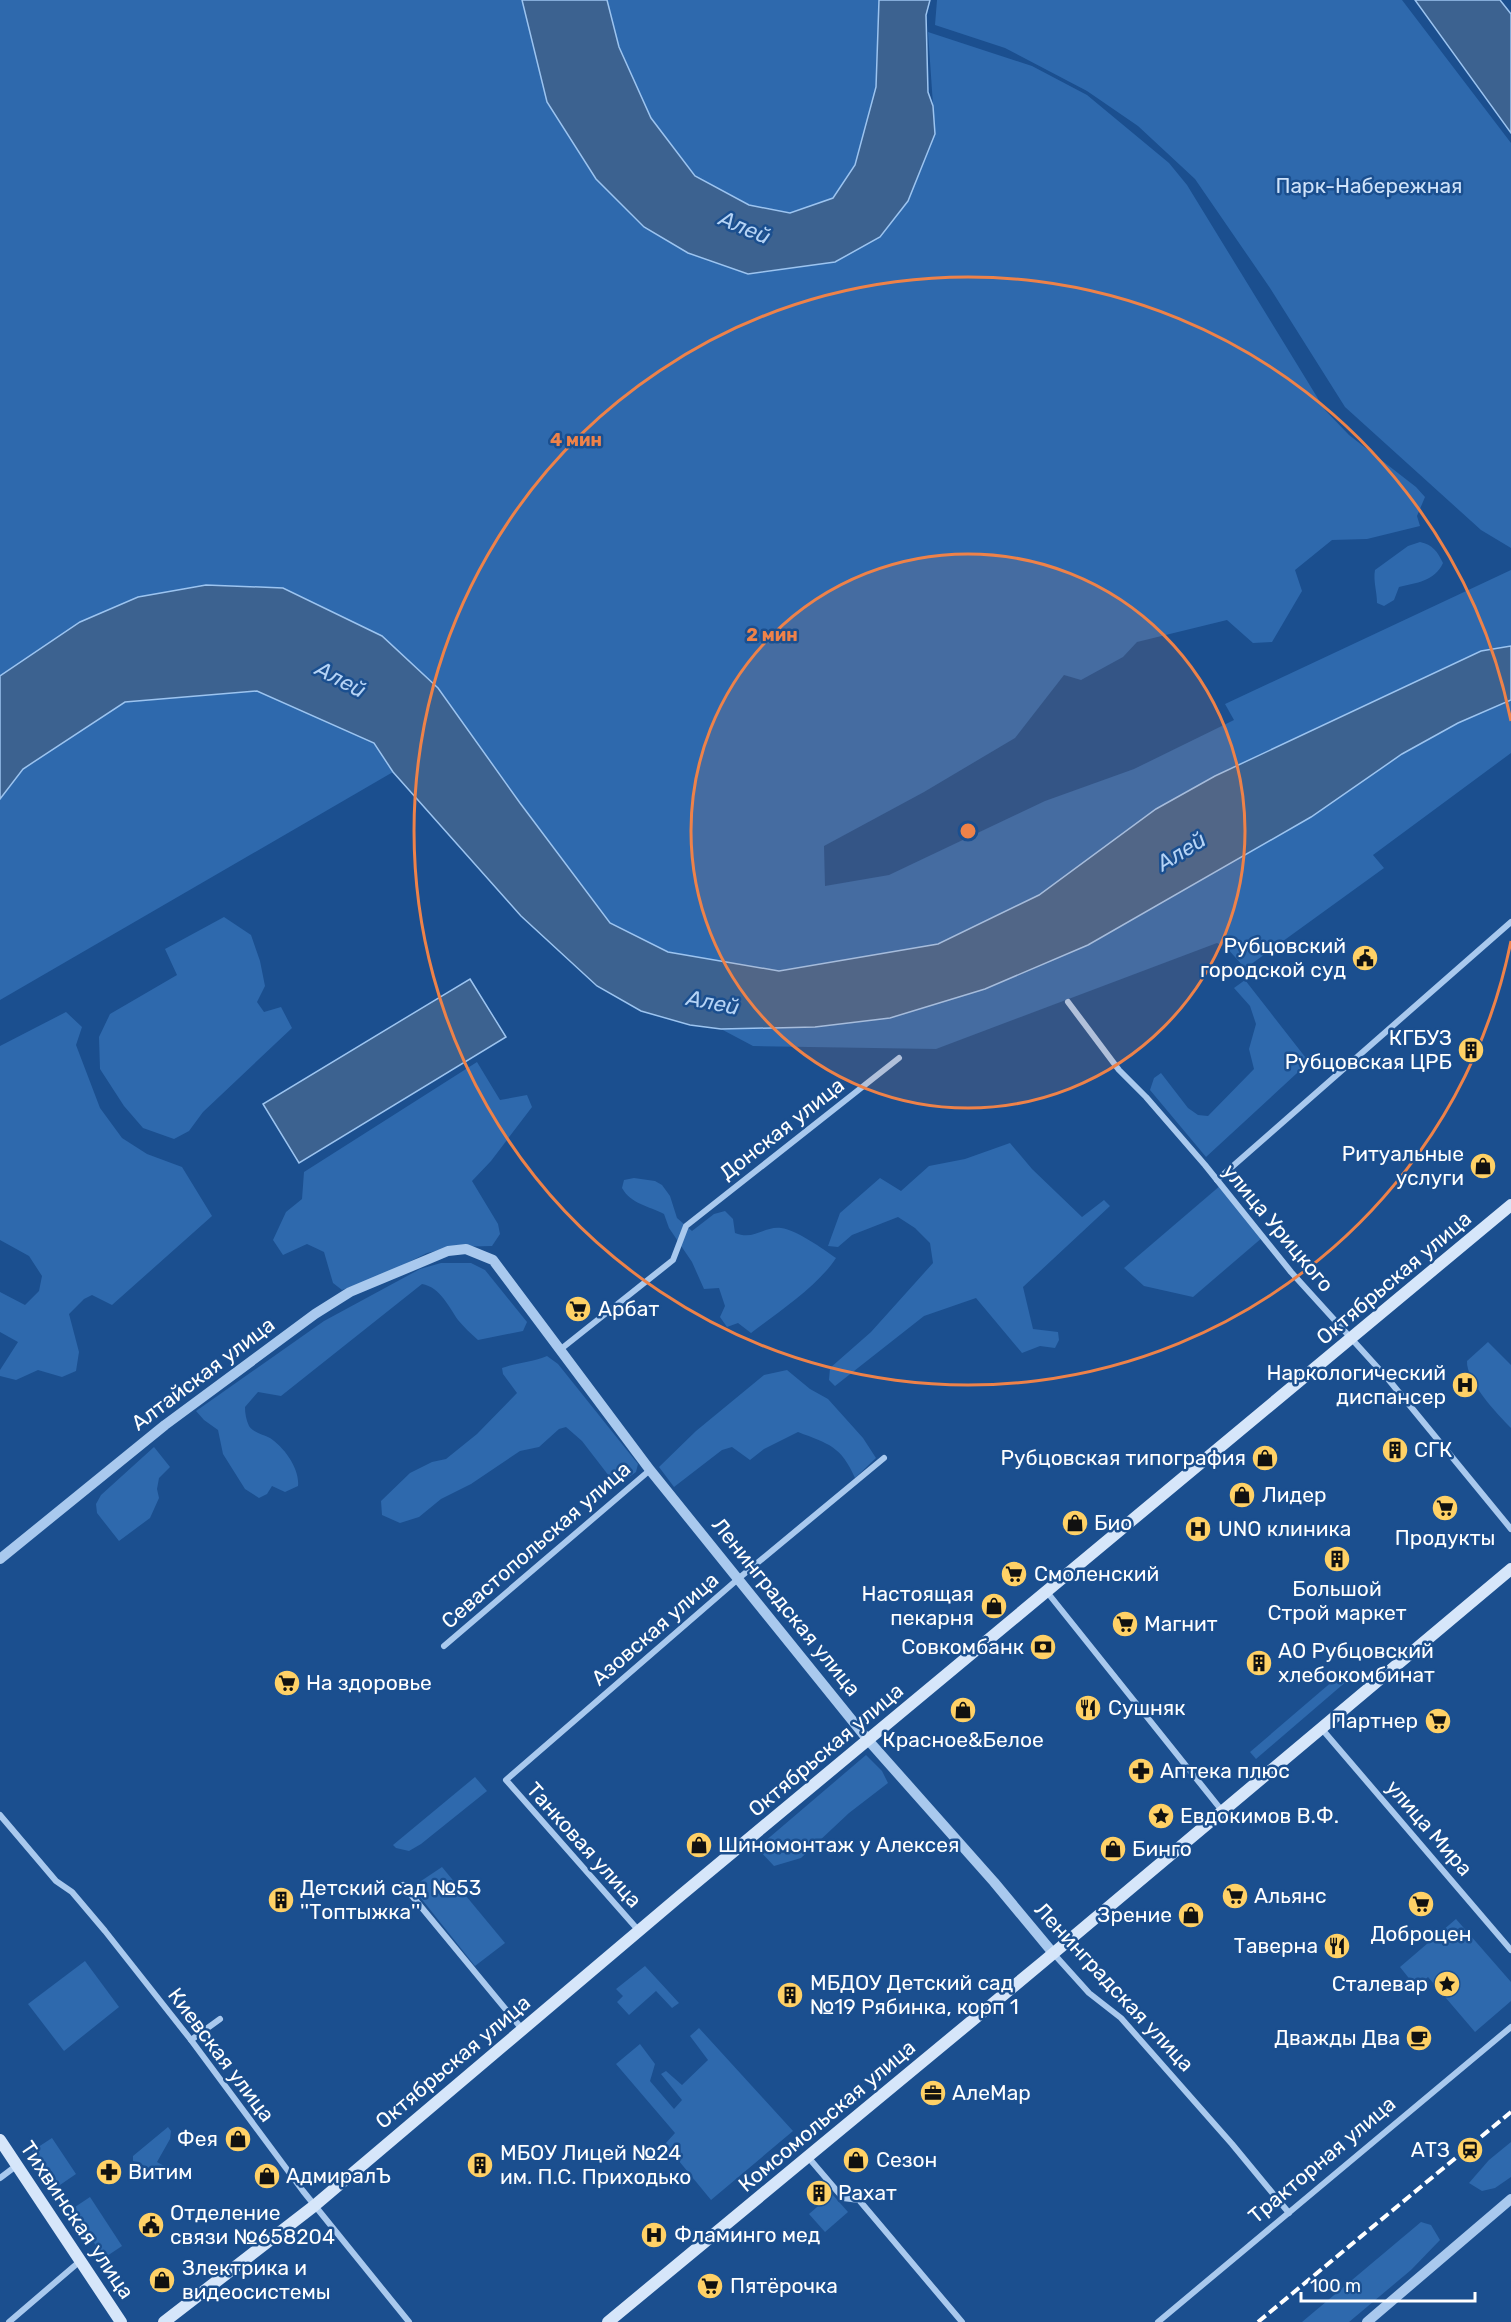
<svg xmlns="http://www.w3.org/2000/svg" width="1511" height="2322" font-family="Rubik,sans-serif">
<style>
.green{fill:#2e69ad}
.water{fill:#3c6290;stroke:#9cc4f0;stroke-width:1.5}
.lines{fill:none;stroke-linecap:round;stroke-linejoin:round}
.minor{stroke:#a9c9ee;stroke-width:6}
.tertiary{stroke:#a9c9ee;stroke-width:10}
.secondary{stroke:#d6e6fa;stroke-width:12}
.rail{stroke:#fff;stroke-width:4;stroke-dasharray:10 4.5;stroke-linecap:butt}
.ring{fill:none;stroke:#ee8249;stroke-width:3}
.labels{text-anchor:middle;stroke-width:5;stroke-linejoin:round;paint-order:stroke}
.park-label{font-size:21px;fill:#cfe3fa;stroke:#1b4f8f}
.poi-label{font-size:21px;fill:#fff;stroke:#1b4f8f;text-anchor:start}
.street-label{font-size:21px;fill:#fff;stroke:#1b4f8f}
.water-label{font-size:22px;font-style:italic;fill:#b5d3f5;stroke:#1b4f8f}
.centre{fill:#ee8249;stroke:#1b4f8f;stroke-width:3}
.ring-label{font-size:18px;text-anchor:middle;font-weight:bold;fill:#ee8249;stroke:#1b4f8f;stroke-width:5;stroke-linejoin:round;paint-order:stroke}
</style>
<rect width="100%" height="100%" fill="#1b4f8f"/>
<!-- green -->
<g class="green">
<path d="M0,0H522L547,102L596,179L880,237L908,201L935,134L928,32L1032,66L1087,95L1169,163L1187,185L1325,410L1349,435L1416,487L1425,497L1417,516L1420,526L1367,539L1332,540L1295,570L1302,591L1272,642L1253,643L1227,620L1137,642L1123,657L1081,680L1064,675L1015,738L924,792L824,846L825,886L889,875L1045,801L1134,769L1234,720L1225,704L1511,570V648L1391,693L1215,776L1156,809L1039,895L938,944L779,971L668,952L610,923L520,803L438,688L382,636L80,622L0,676Z"/>
<path d="M607,0H879L876,87L855,165L833,198L790,213L749,205L695,176L651,118L619,47Z"/>
<path d="M937,0H1402L1511,143V548L1481,530L1345,407L1270,288L1195,179L1138,126L1087,91L1005,48L935,25Z"/>
<path d="M1420,542C1433,545 1437,551 1443,563C1435,581 1416,583 1399,587L1394,600L1384,606L1377,603C1377,591 1373,581 1375,570L1408,546Z"/>
<path d="M257,691L374,743L393,772L0,1000V799L23,769L125,702Z"/>
<path d="M1511,700V753L1373,855L1384,868L1250,965L1244,967L1226,947L1217,943L936,1049L753,1046L721,1029L815,1027L890,1018L985,989L1088,945L1311,817L1402,754L1458,723Z"/>
<path d="M224,917L251,935L260,961L265,986L257,1002L264,1012L281,1007L292,1028L203,1112L189,1131L174,1139L143,1128L124,1106L100,1069L99,1037L110,1014L177,975L165,949Z"/>
<path d="M1245,980L1309,1062L1206,1157L1150,1090L1154,1078L1161,1073L1188,1108L1198,1115L1208,1116L1254,1069L1249,1049L1256,1024L1250,1006L1234,988Z"/>
<path d="M66,1012L82,1027L76,1045L100,1108L122,1138L147,1154L182,1167L212,1216L112,1305L92,1295L84,1299L69,1314L79,1352L76,1371L62,1377L38,1370L16,1380L0,1376V1370L18,1342L0,1332V1292L25,1305L39,1291L42,1276L29,1256L0,1240V1046Z"/>
<path d="M477,1062L500,1100L527,1095L532,1107L491,1161L472,1181L498,1224L500,1234L492,1246L453,1247L427,1253L385,1274L342,1290L333,1283L324,1252L307,1244L283,1255L273,1240L286,1212L302,1199L304,1172Z"/>
<path d="M1010,1143L1032,1169L1082,1217L1104,1200L1110,1206L1023,1287L1033,1329L1058,1332L1059,1340L1055,1348L1040,1346L1022,1353L976,1298L924,1316L835,1386L829,1380L830,1368L871,1332L933,1263L930,1243L915,1228L898,1217L852,1235L838,1247L828,1246L840,1213L880,1178L901,1191L929,1166L965,1159Z"/>
<path d="M634,1178L655,1181L662,1185L670,1196L677,1218L692,1231L714,1214L725,1211L733,1219L735,1233C754,1241 764,1226 781,1228C797,1230 823,1249 836,1258C819,1285 776,1314 751,1333L738,1323L727,1327L720,1317L725,1306L719,1288L704,1289L692,1262L669,1228L664,1214C649,1206 631,1204 622,1188L624,1180Z"/>
<path d="M1221,1185L1263,1237L1193,1297L1144,1286L1124,1268Z"/>
<path d="M441,1263H471L485,1270L527,1322L523,1331L478,1340C471,1334 464,1327 458,1320C449,1307 440,1287 422,1284L281,1396L258,1392L245,1407C245,1413 246,1420 249,1426C254,1433 262,1434 270,1438C284,1447 300,1469 298,1486L285,1492L272,1486L267,1494L259,1498L245,1489L223,1454L218,1430L204,1420L196,1411L324,1321L420,1269Z"/>
<path d="M1488,1342L1511,1365V1428C1497,1414 1466,1381 1467,1361Z"/>
<path d="M547,1356L558,1364L638,1464L636,1472L629,1477L609,1476L582,1441L566,1427L559,1429L539,1447L520,1451L471,1484L441,1499L419,1517L400,1523L382,1515L381,1501L410,1473L432,1462L446,1459L477,1434L517,1393L503,1374L502,1368C518,1362 531,1363 547,1356Z"/>
<path d="M787,1370L810,1389L828,1399L863,1438L876,1458L855,1478C841,1446 829,1444 798,1432L764,1449L750,1460L732,1447L722,1450L674,1487L659,1467L696,1431L764,1375Z"/>
<path d="M154,1447L170,1467L159,1478L157,1489L159,1498L150,1518L119,1541L97,1513L96,1504L101,1495Z"/>
<path d="M1341,1674L1348,1680L1256,1759L1250,1752Z"/>
<path d="M866,1755L882,1771L888,1783L849,1813L801,1858L774,1866L757,1848Z"/>
<path d="M475,1777L487,1791L421,1844L409,1851L396,1848L393,1845Z"/>
<path d="M442,1867L505,1943L475,1966L412,1887Z"/>
<path d="M1456,1919L1511,1982V2001L1475,2032L1428,1977L1416,1987L1400,1967Z"/>
<path d="M85,1961L119,2007L64,2051L28,2004Z"/>
<path d="M645,1966L679,2003L672,2008L656,1991L629,2015L617,2002L623,1996L616,1989Z"/>
<path d="M699,2028L793,2131L711,2200L665,2144L675,2133L616,2064L640,2044L655,2064L650,2081L674,2109L682,2100L661,2074L666,2071L682,2085L708,2060L690,2036Z"/>
<path d="M168,2127L171,2131L170,2139L157,2162L171,2170L172,2173L163,2174L133,2161V2156Z"/>
<path d="M52,2138L76,2174L57,2187L32,2151Z"/>
<path d="M1511,2142V2177L1495,2188L1482,2191L1469,2183L1489,2160Z"/>
<path d="M832,2194L848,2212L825,2232L809,2214Z"/>
<path d="M90,2197L122,2246L104,2258L72,2209Z"/>
<path d="M1421,2222L1431,2225L1440,2240L1411,2270L1349,2322H1302Z"/>
</g>
<!-- water -->
<g class="water">
<path d="M522,0H607L619,47L651,118L695,176L749,205L790,213L833,198L855,165L876,87L879,0H930L926,15L928,92L933,106L935,134L908,201L880,237L835,262L748,274L688,253L644,227L596,179L547,102Z"/>
<path d="M1415,0H1500L1511,14V133Z"/>
<path d="M206,585L283,588L382,636L438,688L520,803L610,923L668,952L779,971L938,944L1039,895L1156,809L1215,776L1481,651L1511,646V700L1458,723L1402,754L1311,817L1088,945L985,989L890,1018L815,1027L721,1029L690,1025L641,1011L597,986L521,916L393,772L374,743L257,691L125,702L23,769L0,799V676L80,622L138,597Z"/>
<path d="M470,979L506,1037L299,1163L263,1104Z"/>
</g>
<g class="lines">
<!-- minor -->
<g class="minor">
<path d="M1068,1002L1119,1070L1146,1097L1205,1165L1291,1272L1388,1379L1511,1529"/>
<path d="M1217,1180L1511,922"/>
<path d="M561,1349L673,1260L686,1226L899,1058"/>
<path d="M1047,1592L1223,1812"/>
<path d="M444,1646L650,1470"/>
<path d="M1321,1728L1511,1950"/>
<path d="M0,1815L56,1881L72,1892L105,1931L191,2040L303,2191L409,2322"/>
<path d="M403,1885L522,2029"/>
<path d="M639,1931L506,1780L738,1579L884,1458"/>
<path d="M1053,1953L1089,1993L1121,2018L1232,2144L1289,2213"/>
<path d="M191,2040L220,2019"/>
<path d="M808,2157L843,2198L859,2200L962,2322"/>
<path d="M0,2178L16,2166"/>
<path d="M9,2322L79,2262"/>
<path d="M1158,2322L1511,2027"/>
</g>
<!-- tertiary -->
<g class="tertiary">
<path d="M0,1559L165,1425L315,1314L350,1292L448,1251L466,1249L493,1260L650,1470L868,1740L994,1882L1053,1953"/>
<path d="M1367,2322L1511,2199"/>
</g>
<!-- secondary -->
<g class="secondary">
<path d="M0,2140L121,2322"/>
<path d="M164,2322L314,2206L680,1896L1511,1205"/>
<path d="M608,2322L1043,1962L1511,1569"/>
</g>
<!-- rail -->
<path class="rail" d="M1258,2322L1511,2112"/>
</g>
<!-- distance rings -->
<circle cx="968" cy="831" r="277" fill="#ee8249" fill-opacity=".12"/>
<g class="ring">
<circle cx="968" cy="831" r="277"/>
<path d="M1511 941A554 554 0 1 1 1511 721"/>
</g>
<!-- icons -->
<defs>
<symbol id="civic-disc" viewBox="-11 -11 22 22"><circle r="9.5" fill="#ffd166" stroke="#1b4f8f"/><path d="M-.6-6.5H3V-4.5H.6V-3L4-1V1h2V6H-6V1h2V-1L-.6-3ZM-1.2 2.5V6h2.4V2.5Z" fill="#111"/></symbol>
<symbol id="building-disc" viewBox="-11 -11 22 22"><circle r="9.5" fill="#ffd166" stroke="#1b4f8f"/><path d="M-4-6H4V6H1V3H-1V6H-4ZM-2.5-4.3h1.7v1.8h-1.7ZM.8-4.3h1.7v1.8H.8ZM-2.5-1h1.7V.8h-1.7ZM.8-1h1.7V.8H.8Z" fill="#111"/></symbol>
<symbol id="shop-disc" viewBox="-11 -11 22 22"><circle r="9.5" fill="#ffd166" stroke="#1b4f8f"/><path d="M-5-2.5h2.3a2.7 3.5 0 0 1 5.4 0H5L5.5 6h-11ZM-1.5-2.5h3a1.5 2.3 0 0 0-3 0Z" fill="#111"/></symbol>
<symbol id="supermarket-disc" viewBox="-11 -11 22 22"><circle r="9.5" fill="#ffd166" stroke="#1b4f8f"/><path d="M-6-5.5h2.5l.6 2H6L4.5 2H-2.5L-4.4-4H-6ZM-1.5 3.2a1.3 1.3 0 1 0 .1 0ZM3 3.2a1.3 1.3 0 1 0 .1 0Z" fill="#111"/></symbol>
<symbol id="hospital-disc" viewBox="-11 -11 22 22"><circle r="9.5" fill="#ffd166" stroke="#1b4f8f"/><path d="M-5-5h3v3.5h4V-5h3V5h-3V1.5h-4V5h-3Z" fill="#111"/></symbol>
<symbol id="bank-disc" viewBox="-11 -11 22 22"><circle r="9.5" fill="#ffd166" stroke="#1b4f8f"/><path d="M-6-4H6V4H-6ZM0-2.3a2.3 2.3 0 1 0 0 4.6a2.3 2.3 0 1 0 0-4.6Z" fill="#111"/></symbol>
<symbol id="restaurant-disc" viewBox="-11 -11 22 22"><circle r="9.5" fill="#ffd166" stroke="#1b4f8f"/><path d="M-5-6h1v4h1v-4h1v4h1v-4h1v5L-1.5 .5V6h-2V.5L-5-1ZM5-6V6H3V1.5H1.5Q1.5-4 5-6Z" fill="#111"/></symbol>
<symbol id="pharmacy-disc" viewBox="-11 -11 22 22"><circle r="9.5" fill="#ffd166" stroke="#1b4f8f"/><path d="M-2-6h4v4h4v4h-4v4h-4v-4h-4v-4h4Z" fill="#111"/></symbol>
<symbol id="sight-disc" viewBox="-11 -11 22 22"><circle r="9.5" fill="#ffd166" stroke="#1b4f8f"/><path d="M0-6L1.8-2.2L6-1.7L2.9 1.2L3.7 5.4L0 3.3L-3.7 5.4L-2.9 1.2L-6-1.7L-1.8-2.2Z" fill="#111"/></symbol>
<symbol id="cafe-disc" viewBox="-11 -11 22 22"><circle r="9.5" fill="#ffd166" stroke="#1b4f8f"/><path d="M-5.5-4.5H6V0H3Q3 3.5 0 3.5H-2.5Q-5.5 3.5-5.5 0ZM3-3.2v2h1.7v-2ZM-6 4.5H4V6H-6Z" fill="#111"/></symbol>
<symbol id="office-disc" viewBox="-11 -11 22 22"><circle r="9.5" fill="#ffd166" stroke="#1b4f8f"/><path d="M-6-3h4V-5.5h4V-3h4V5H-6ZM-1-4.5V-3h2v-1.5ZM-6 0V1H6V0Z" fill="#111"/></symbol>
<symbol id="station-disc" viewBox="-11 -11 22 22"><circle r="9.5" fill="#ffd166" stroke="#1b4f8f"/><path d="M-3-6H3Q5-6 5-4V2Q5 4 3 4L4.5 6H3L1.5 4h-3L-3 6H-4.5L-3 4Q-5 4-5 2V-4Q-5-6-3-6ZM-3.5-4v3h7v-3ZM-3.5 1v1.5H-2V1ZM2 1v1.5H3.5V1Z" fill="#111"/></symbol>
</defs>
<g fill-rule="evenodd">
<use href="#civic-disc" x="1350" y="943" width="30" height="30"/>
<use href="#building-disc" x="1456" y="1035" width="30" height="30"/>
<use href="#shop-disc" x="1468" y="1151" width="30" height="30"/>
<use href="#supermarket-disc" x="563" y="1294" width="30" height="30"/>
<use href="#hospital-disc" x="1450" y="1370" width="30" height="30"/>
<use href="#building-disc" x="1380" y="1435" width="30" height="30"/>
<use href="#shop-disc" x="1250" y="1443" width="30" height="30"/>
<use href="#shop-disc" x="1227" y="1480" width="30" height="30"/>
<use href="#supermarket-disc" x="1430" y="1493" width="30" height="30"/>
<use href="#shop-disc" x="1060" y="1508" width="30" height="30"/>
<use href="#hospital-disc" x="1183" y="1514" width="30" height="30"/>
<use href="#building-disc" x="1322" y="1544" width="30" height="30"/>
<use href="#supermarket-disc" x="999" y="1559" width="30" height="30"/>
<use href="#shop-disc" x="979" y="1591" width="30" height="30"/>
<use href="#supermarket-disc" x="1110" y="1609" width="30" height="30"/>
<use href="#bank-disc" x="1028" y="1632" width="30" height="30"/>
<use href="#building-disc" x="1244" y="1648" width="30" height="30"/>
<use href="#supermarket-disc" x="272" y="1668" width="30" height="30"/>
<use href="#restaurant-disc" x="1073" y="1693" width="30" height="30"/>
<use href="#shop-disc" x="948" y="1695" width="30" height="30"/>
<use href="#supermarket-disc" x="1423" y="1706" width="30" height="30"/>
<use href="#pharmacy-disc" x="1126" y="1756" width="30" height="30"/>
<use href="#sight-disc" x="1146" y="1801" width="30" height="30"/>
<use href="#shop-disc" x="684" y="1830" width="30" height="30"/>
<use href="#shop-disc" x="1098" y="1834" width="30" height="30"/>
<use href="#supermarket-disc" x="1220" y="1881" width="30" height="30"/>
<use href="#building-disc" x="266" y="1885" width="30" height="30"/>
<use href="#supermarket-disc" x="1406" y="1889" width="30" height="30"/>
<use href="#shop-disc" x="1176" y="1900" width="30" height="30"/>
<use href="#restaurant-disc" x="1322" y="1931" width="30" height="30"/>
<use href="#sight-disc" x="1432" y="1969" width="30" height="30"/>
<use href="#building-disc" x="775" y="1980" width="30" height="30"/>
<use href="#cafe-disc" x="1404" y="2023" width="30" height="30"/>
<use href="#office-disc" x="918" y="2078" width="30" height="30"/>
<use href="#shop-disc" x="223" y="2124" width="30" height="30"/>
<use href="#station-disc" x="1455" y="2135" width="30" height="30"/>
<use href="#shop-disc" x="841" y="2145" width="30" height="30"/>
<use href="#building-disc" x="465" y="2150" width="30" height="30"/>
<use href="#pharmacy-disc" x="94" y="2157" width="30" height="30"/>
<use href="#shop-disc" x="252" y="2161" width="30" height="30"/>
<use href="#building-disc" x="804" y="2178" width="30" height="30"/>
<use href="#civic-disc" x="136" y="2210" width="30" height="30"/>
<use href="#hospital-disc" x="639" y="2220" width="30" height="30"/>
<use href="#shop-disc" x="147" y="2265" width="30" height="30"/>
<use href="#supermarket-disc" x="695" y="2271" width="30" height="30"/>
</g>
<g class="labels">
<!-- park labels -->
<g class="park-label">
<text x="1369" y="193">Парк-Набережная</text>
</g>
<!-- poi labels -->
<g class="poi-label">
<text x="1346" y="953" text-anchor="end">Рубцовский<tspan x="1346" dy="24">городской суд</tspan></text>
<text x="1452" y="1045" text-anchor="end">КГБУЗ<tspan x="1452" dy="24">Рубцовская ЦРБ</tspan></text>
<text x="1464" y="1161" text-anchor="end">Ритуальные<tspan x="1464" dy="24">услуги</tspan></text>
<text x="598" y="1316">Арбат</text>
<text x="1446" y="1380" text-anchor="end">Наркологический<tspan x="1446" dy="24">диспансер</tspan></text>
<text x="1414" y="1457">СГК</text>
<text x="1246" y="1465" text-anchor="end">Рубцовская типография</text>
<text x="1262" y="1502">Лидер</text>
<text x="1094" y="1530">Био</text>
<text x="1218" y="1536">UNO клиника</text>
<text x="1445" y="1545" text-anchor="middle">Продукты</text>
<text x="1034" y="1581">Смоленский</text>
<text x="1337" y="1596" text-anchor="middle">Большой<tspan x="1337" dy="24">Строй маркет</tspan></text>
<text x="974" y="1601" text-anchor="end">Настоящая<tspan x="974" dy="24">пекарня</tspan></text>
<text x="1144" y="1631">Магнит</text>
<text x="1024" y="1654" text-anchor="end">Совкомбанк</text>
<text x="1278" y="1658">АО Рубцовский<tspan x="1278" dy="24">хлебокомбинат</tspan></text>
<text x="306" y="1690">На здоровье</text>
<text x="1108" y="1715">Сушняк</text>
<text x="1418" y="1728" text-anchor="end">Партнер</text>
<text x="963" y="1747" text-anchor="middle">Красное&amp;Белое</text>
<text x="1160" y="1778">Аптека плюс</text>
<text x="1180" y="1823">Евдокимов В.Ф.</text>
<text x="718" y="1852">Шиномонтаж у Алексея</text>
<text x="1132" y="1856">Бинго</text>
<text x="300" y="1895">Детский сад №53<tspan x="300" dy="24">''Топтыжка''</tspan></text>
<text x="1254" y="1903">Альянс</text>
<text x="1172" y="1922" text-anchor="end">Зрение</text>
<text x="1421" y="1941" text-anchor="middle">Доброцен</text>
<text x="1318" y="1953" text-anchor="end">Таверна</text>
<text x="810" y="1990">МБДОУ Детский сад<tspan x="810" dy="24">№19 Рябинка, корп 1</tspan></text>
<text x="1428" y="1991" text-anchor="end">Сталевар</text>
<text x="1400" y="2045" text-anchor="end">Дважды Два</text>
<text x="952" y="2100">АлеМар</text>
<text x="218" y="2146" text-anchor="end">Фея</text>
<text x="1450" y="2157" text-anchor="end">АТЗ</text>
<text x="500" y="2160">МБОУ Лицей №24<tspan x="500" dy="24">им. П.С. Приходько</tspan></text>
<text x="876" y="2167">Сезон</text>
<text x="128" y="2179">Витим</text>
<text x="286" y="2183">АдмиралЪ</text>
<text x="838" y="2200">Рахат</text>
<text x="170" y="2220">Отделение<tspan x="170" dy="24">связи №658204</tspan></text>
<text x="674" y="2242">Фламинго мед</text>
<text x="182" y="2275">Злектрика и<tspan x="182" dy="24">видеосистемы</tspan></text>
<text x="730" y="2293">Пятёрочка</text>
</g>
<!-- street labels -->
<g class="street-label">
<text transform="translate(782 1129) rotate(-38)" y="7">Донская улица</text>
<text transform="translate(1278 1228) rotate(50)" y="7">улица Урицкого</text>
<text transform="translate(1394 1278) rotate(-40)" y="7">Октябрьская улица</text>
<text transform="translate(203 1374) rotate(-37)" y="7">Алтайская улица</text>
<text transform="translate(536 1545) rotate(-41)" y="7">Севастопольская улица</text>
<text transform="translate(786 1607) rotate(51)" y="7">Ленинградская улица</text>
<text transform="translate(655 1629) rotate(-41)" y="7">Азовская улица</text>
<text transform="translate(826 1750) rotate(-40)" y="7">Октябрьская улица</text>
<text transform="translate(1429 1828) rotate(49)" y="7">улица Мира</text>
<text transform="translate(584 1845) rotate(48)" y="7">Танковая улица</text>
<text transform="translate(1114 1987) rotate(47)" y="7">Ленинградская улица</text>
<text transform="translate(221 2055) rotate(53)" y="7">Киевская улица</text>
<text transform="translate(453 2062) rotate(-40)" y="7">Октябрьская улица</text>
<text transform="translate(827 2116) rotate(-40)" y="7">Комсомольская улица</text>
<text transform="translate(1322 2160) rotate(-40)" y="7">Тракторная улица</text>
<text transform="translate(77 2220) rotate(56)" y="7">Тихвинская улица</text>
</g>
<!-- water labels -->
<g class="water-label">
<text transform="translate(745 227) rotate(23)" y="8">Алей</text>
<text transform="translate(341 679) rotate(28)" y="8">Алей</text>
<text transform="translate(1181 851) rotate(-32)" y="8">Алей</text>
<text transform="translate(713 1002) rotate(11)" y="8">Алей</text>
</g>
</g>
<circle cx="968" cy="831" r="9" class="centre"/>
<g class="ring-label">
<text x="576" y="446">4 мин</text>
<text x="772" y="641">2 мин</text>
</g>
<!-- scale -->
<path d="M1301 2292v9h174v-9" fill="none" stroke="#ffffff" stroke-width="3"/>
<text x="1310" y="2292" font-size="18" fill="#ffffff" stroke="#1b4f8f" stroke-width="4.5" paint-order="stroke">100 m</text>
</svg>
